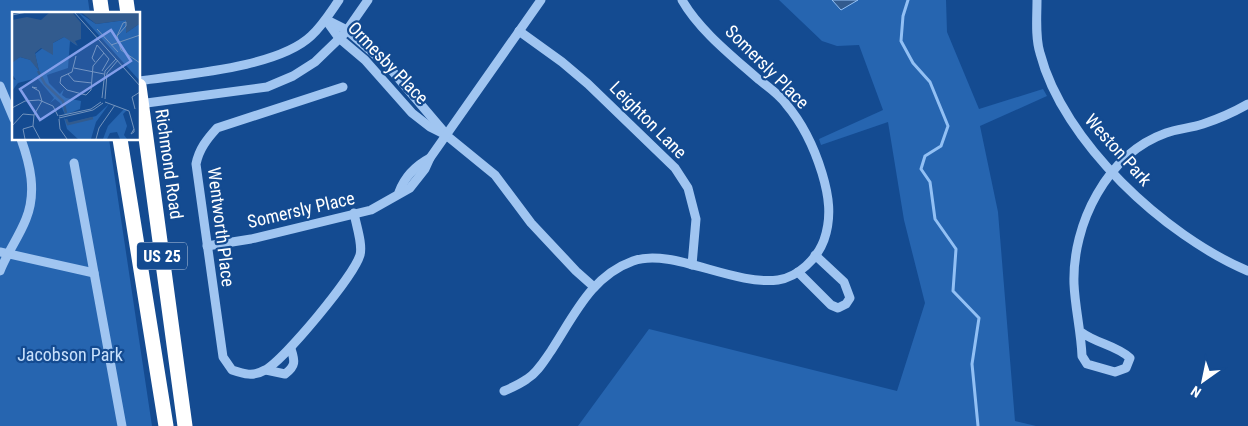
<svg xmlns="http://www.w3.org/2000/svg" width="1248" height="426" font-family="'Roboto Condensed',sans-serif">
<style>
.green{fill:#2665b0}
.water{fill:#325b8e;stroke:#92c0f4}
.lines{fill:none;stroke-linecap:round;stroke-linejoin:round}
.stream{stroke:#92c0f4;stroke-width:3}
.minor{stroke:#a0c5f1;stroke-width:9}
.highway{stroke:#fff;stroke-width:15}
.labels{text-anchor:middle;stroke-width:4.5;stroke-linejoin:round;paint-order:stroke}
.shield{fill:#144b91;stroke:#b8c9de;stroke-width:1}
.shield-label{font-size:16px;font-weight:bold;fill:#fff}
.street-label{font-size:18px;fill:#fff;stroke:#144b91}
.park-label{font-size:18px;fill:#c7e0fc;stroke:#144b91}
.inset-river{fill:none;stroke:#325b8e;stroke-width:2.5}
.inset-road{fill:none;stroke:#7293bd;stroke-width:1}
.view{fill:#839eea;fill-opacity:0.15;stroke:#839eea;stroke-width:2.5}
.inset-edge{fill:none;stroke:#fff;stroke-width:2.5}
</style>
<rect width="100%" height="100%" fill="#144b91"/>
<!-- green -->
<g class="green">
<path d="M0,0H88L90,14H14V139H109L152,426H0Z"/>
<path d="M779,0H946L947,32L979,109L1043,89L1047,96L980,126L998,212L1015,421L1036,426H578L649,329L897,391L925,303L904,220L888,122L821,145L819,139L883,110L859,45L837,46L822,41Z"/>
</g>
<!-- water -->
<path class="water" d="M832,0H858L841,10Z"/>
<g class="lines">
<!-- stream -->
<path class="stream" d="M908,0L903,16L901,41L913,63L930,82L948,126L941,146L925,156L921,169L930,182L935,219L956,249L953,291L979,318L972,364L978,426"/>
<!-- minor -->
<g class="minor">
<path d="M1037,0C1037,17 1035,37 1040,53C1063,142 1165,236 1248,271"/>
<path d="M326,20L339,38L365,60L412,113L430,127L446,135L495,175L531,223L576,271L594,287"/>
<path d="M327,20L347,30L388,66L445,133"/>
<path d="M519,31L562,62L588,84L675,168L688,188L696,219L692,265"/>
<path d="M139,81C185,74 277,68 311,36C322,26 330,13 339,0"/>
<path d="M0,86L14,119"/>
<path d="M343,87L217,128C207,139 199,149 196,164L223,357L232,370C244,374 253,377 265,370C284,360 354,276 360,255C363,244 356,225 354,213"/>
<path d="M139,104L267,87L293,76L315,62L345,33L368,0"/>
<path d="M74,163L122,426"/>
<path d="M399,192C405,176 415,166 430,158"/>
<path d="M207,246L251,239L371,210L410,188L425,169L430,158L541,0"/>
<path d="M0,252L94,273"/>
<path d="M0,271C7,253 19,237 26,219C37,192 30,164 21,139"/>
<path d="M798,272L831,305L838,308L846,304L850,298L844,282L815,255"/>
<path d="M1081,332C1097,344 1116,345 1130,358L1126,368L1115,372L1087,364L1082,356C1081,331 1075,308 1074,284C1072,224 1107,154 1166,133C1177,129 1191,128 1203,124C1218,119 1234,112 1248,104"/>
<path d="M266,370L285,374C296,366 295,361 291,349"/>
<path d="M504,391C511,388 520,384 527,379C537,373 544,361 551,351C574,316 591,276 633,261C671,247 733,286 778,280C798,277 817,259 824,240C832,217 829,196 822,173C814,147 804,125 786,104C779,94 767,86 758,79C732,56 699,30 682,0"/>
</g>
<!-- highway -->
<g class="highway">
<path d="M100,0L102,14"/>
<path d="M126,0L128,14"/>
<path d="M139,86L185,426"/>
<path d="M120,139L166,426"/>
</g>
</g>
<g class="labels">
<!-- shield labels -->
<rect class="shield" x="137" y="242.5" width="50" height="27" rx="4"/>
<g class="shield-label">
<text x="162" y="262">US 25</text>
</g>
<!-- street labels -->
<g class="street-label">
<text transform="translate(388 63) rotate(46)" y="6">Ormesby Place</text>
<text transform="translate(767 67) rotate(45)" y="6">Somersly Place</text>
<text transform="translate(648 120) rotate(45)" y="6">Leighton Lane</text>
<text transform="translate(1118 150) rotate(48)" y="6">Weston Park</text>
<text transform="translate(169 164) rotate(82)" y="6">Richmond Road</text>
<text transform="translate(301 210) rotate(-13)" y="6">Somersly Place</text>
<text transform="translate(221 227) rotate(83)" y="6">Wentworth Place</text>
</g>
<!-- park labels -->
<g class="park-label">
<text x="70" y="361">Jacobson Park</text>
</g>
</g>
<!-- overview -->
<g transform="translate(12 12)">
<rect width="128" height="128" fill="#144b91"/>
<path d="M66,0L84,12L114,8V21L127,12V68ZM52,25L60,27L65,34L58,29L56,56L35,63L37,71L48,82L52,77L50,83L54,86L69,89L68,97L53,103L48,91L43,87L38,91L42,86L25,66L6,71L0,79V67L4,68L0,62L1,49L8,45L19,48L27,59L23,42L32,35L40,42L41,31ZM97,92L84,110L79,127H66L55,117L52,106L57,111L84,104ZM112,97L115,98L111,102L115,114L112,123L115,127H108L105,120L98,121L95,127H91L96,114Z" fill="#2665b0"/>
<path d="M38,0H60L69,11V27L63,29L66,34L52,25L41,31V43L29,36L23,41L27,59L18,48L8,45L0,51V8L15,5L29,8ZM69,0H127V12L114,21V8L84,12Z" fill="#325b8e"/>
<path class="inset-river" d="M26,59L33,72L51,89L54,101M54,107L56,112L81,106"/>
<path class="inset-road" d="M62,0L128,74M0,3L15,0M114,10V14L105,24L111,11ZM85,17L106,40M105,24L109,38L128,51M99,33L128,23M64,44L60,60L49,65L48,71L55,78L74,83L79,78L81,54L92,41M83,50L80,46L85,33L97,47L90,59M62,56L92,62M56,62L62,69L80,71M25,76L20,75L27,79L30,89L22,103L21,114L28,127M90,86L93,59L104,47M93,87L95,61L106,48M93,90L117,99L122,117L119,122L122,120V117M0,96L13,89L27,88L41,94L46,104M123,97L120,85L128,80M47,104L79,97L89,90M47,106L81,98L91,91M47,107L48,117L55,127M0,114L11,102L22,103M13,127L11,117L21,114M84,127L87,116L103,93"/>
<path class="view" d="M99,18L119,49L28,108L8,77Z"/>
<rect width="128" height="128" class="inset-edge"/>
</g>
<!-- north arrow -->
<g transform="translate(1203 381) rotate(213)" stroke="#144b91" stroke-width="4" paint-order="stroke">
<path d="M0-4L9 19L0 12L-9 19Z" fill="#ffffff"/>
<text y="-8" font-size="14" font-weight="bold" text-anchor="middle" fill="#ffffff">N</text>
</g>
</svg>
